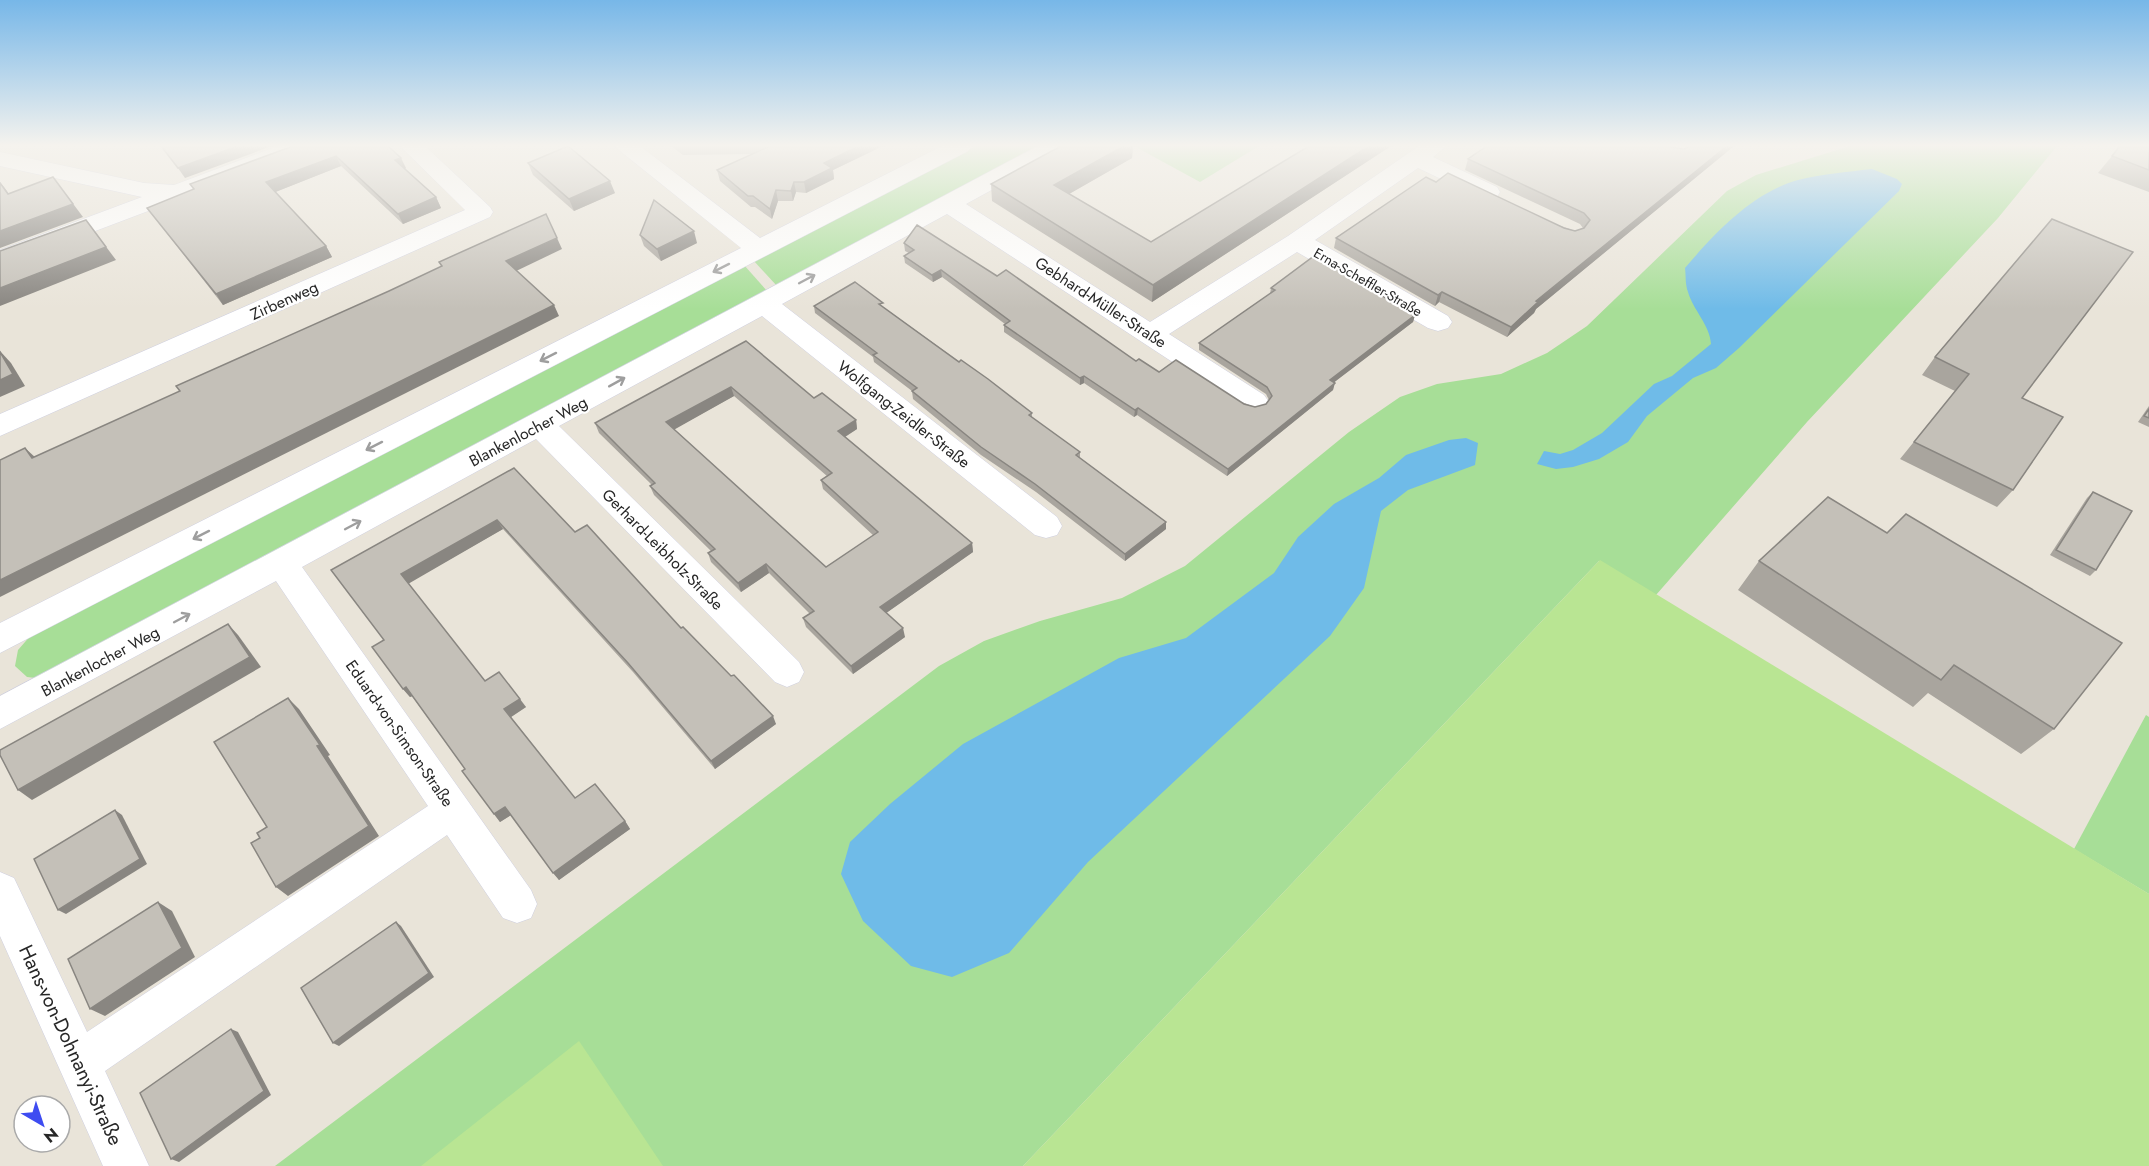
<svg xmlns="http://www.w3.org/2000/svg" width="2149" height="1166" font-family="Jost,sans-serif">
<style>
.green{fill:#a7de97}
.pitch{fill:#b9e593}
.water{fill:#6fbbe8}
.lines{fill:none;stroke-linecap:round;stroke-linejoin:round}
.street-casing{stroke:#cecfe0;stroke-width:1}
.street{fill:#fff;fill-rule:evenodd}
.wall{fill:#a9a59e;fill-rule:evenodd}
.shaded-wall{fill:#898681}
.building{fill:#c4c0b8;stroke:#898681;stroke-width:1.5;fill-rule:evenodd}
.oneway{stroke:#9e9e9e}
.labels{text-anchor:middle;stroke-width:4.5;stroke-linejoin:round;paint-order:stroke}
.far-street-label{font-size:14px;fill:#272727;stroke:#fff}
.street-label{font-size:16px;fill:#272727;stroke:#fff}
.near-street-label{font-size:20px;fill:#272727;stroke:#fff}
</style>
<rect width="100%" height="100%" fill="#e9e4d9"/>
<!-- green -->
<g class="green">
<path d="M976,146H1037L777,286L753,260Z"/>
<path d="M1134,146H1259L1200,182Z"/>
<path d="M1850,146H2057L1998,218L1807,422L1656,595L1599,561L1023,1166H275L939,666L984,641L1040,621L1122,598L1185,566L1349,432L1400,397L1437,384L1501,374L1547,353L1587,326L1727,191L1756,175Z"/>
<path d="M744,265L767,291L36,678L27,677L15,666L18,650L32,634Z"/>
<path d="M2146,715L2149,717V894L2074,849Z"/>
</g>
<!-- pitch -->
<g class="pitch">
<path d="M1600,560L2149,894V1166H1023Z"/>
<path d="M579,1041L663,1166H421Z"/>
</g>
<!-- water -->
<g class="water">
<path d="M1872,169L1897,179L1902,184L1899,191L1739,348L1716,368L1693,378L1647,416L1628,442L1599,459L1573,467L1556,469L1537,464L1544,451L1560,454L1573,450L1602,433L1654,384L1672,376L1711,344C1710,325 1693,310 1688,292C1685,284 1686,275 1685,268C1715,233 1752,193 1798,180C1821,174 1847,172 1872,169Z"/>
<path d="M1466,438L1478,443L1475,465L1408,490L1381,511L1364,588L1330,636L1088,862L1009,953L952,977L911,966L863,921L841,874L850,842L890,804L963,744L1119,658L1186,638L1274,573L1298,537L1334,504L1379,478L1406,455L1449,440Z"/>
</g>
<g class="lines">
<defs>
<g id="street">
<path d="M278,146H311L307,151L0,267V250L142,197L0,166V152L144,183L174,185Z"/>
<path d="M400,146H425L490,207L493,212L490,217L0,436V414L465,210Z"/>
<path d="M614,146H640L760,238L942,146H972L968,151L0,653V623L741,248Z"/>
<path d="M1038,146H1067L1063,151L966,204L1150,322L1288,236L1419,146H1446L1433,157L1497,187L1500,192L1497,197L1488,199L1479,197L1418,168L1315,240L1448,316L1452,322L1448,328L1438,331L1428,328L1297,252L1169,334L1264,395L1269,402L1264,409L1254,412L1244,409L947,214L782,304L1057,517L1062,526L1057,535L1046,538L1035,535L762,316L559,426L799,662L804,672L799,682L787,687L775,682L536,439L302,567L531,890L537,904L531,918L517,923L503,918L447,835L105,1071L149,1166H103L0,936V872L14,878L87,1032L428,806L276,581L0,729V696Z"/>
</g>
</defs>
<!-- street casing -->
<use href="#street" class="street-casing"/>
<!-- street -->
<use href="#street" class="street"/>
</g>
<!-- wall -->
<g class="wall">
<path d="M293,146L406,168L405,169L436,197L441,208L403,224L341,166L275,192L326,246L332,257L223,305L147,208L194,190Z"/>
<path d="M671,146H883L833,170L834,179L806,193L796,192L793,201H778L772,219L755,207H751L720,181L717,170L753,154L683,155Z"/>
<path d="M1061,146H1133L1132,158L1069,194L1151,242L1309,146H1391L1152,302L992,201L991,184Z"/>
<path d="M1685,146H1734L1536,309L1534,313L1507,337L1439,302L1435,306L1334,248L1336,238L1436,182L1575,231L1583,228L1580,224L1465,170L1468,159L1684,149L1687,148Z"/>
<path d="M2149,146V192L2098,173L2112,156Z"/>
<path d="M528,163L615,193L574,211L533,175Z"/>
<path d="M640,235L697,243L661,261L644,246Z"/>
<path d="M904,243L997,276L1136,361L1159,372L1255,407L1266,404L1269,400L1266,394L1199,350V343L1270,294L1271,288L1415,315L1413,322L1334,382L1333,390L1227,476L1137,415L1134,417L1084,383L1080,385L1004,332V325L1005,324L942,277L933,282L905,263L904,256L909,253L905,251Z"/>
<path d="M814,306L883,307L1032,413V418L1080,452V458L1166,522V529L1125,561L1036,492L981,455L913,399L912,391L874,362L873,357L815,313Z"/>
<path d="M746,341L814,398L856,420L857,429L845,437L972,543L973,552L886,613L905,637L853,674L806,627L803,618L810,614L769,573L741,592L711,562L708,553L711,551L654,495L650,486L652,485L599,433L595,423ZM734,396L827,476L821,480L823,489L874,536L826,567L674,429Z"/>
<path d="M1935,357L2022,398L2013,490L1997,507L1900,459L1955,391L1922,375Z"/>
<path d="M2149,406V427L2138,422Z"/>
<path d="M514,468L575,532L681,628L776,724L715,769L633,672L503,529L408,583L485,681L526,707L511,717L575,798L625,821L630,829L559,880L511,815L500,822L494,814L465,769L412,696L410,697L403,689L384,640L331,570Z"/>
<path d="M2093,492L2096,570L2090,576L2050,555L2087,498Z"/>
<path d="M1828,497L2054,729L2021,754L1928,693L1913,707L1738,590L1759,561Z"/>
</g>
<!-- shaded-wall -->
<g class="shaded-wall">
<path d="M238,146H272L185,178L178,168Z"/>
<path d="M859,146H883L833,170L834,179L806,193L804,182L824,163Z"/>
<path d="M1124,146H1133L1132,158L1055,202L1054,185Z"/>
<path d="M1369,146H1391L1152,302L1153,285Z"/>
<path d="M1727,146H1734L1536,309L1534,313L1507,337L1511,327L1536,301Z"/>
<path d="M336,156L341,166L273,193L266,182Z"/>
<path d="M401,158L406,168L400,171L395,160Z"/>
<path d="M53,177L83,217L0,248V231Z"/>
<path d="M610,181L615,193L574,211L569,199Z"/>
<path d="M0,182L4,187L18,207L8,194L0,183Z"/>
<path d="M794,182L796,192L793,201L791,191Z"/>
<path d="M776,190L778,201L772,219L770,209Z"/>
<path d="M436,197L441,208L403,224L398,214Z"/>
<path d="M86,220L116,260L0,306V288Z"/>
<path d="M694,231L697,243L661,261L657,249Z"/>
<path d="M557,238L562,249L512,273L506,261Z"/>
<path d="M326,246L332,257L223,305L216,294Z"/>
<path d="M941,270L942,277L933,282L932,275Z"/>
<path d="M1442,292L1439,302L1435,306L1438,295Z"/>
<path d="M554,305L559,316L0,597V580Z"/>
<path d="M1415,315L1413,322L1328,387L1330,380Z"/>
<path d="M0,351L11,363L25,386L0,397Z"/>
<path d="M1084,376V383L1080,385V378Z"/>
<path d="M1335,383L1333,390L1227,476L1228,469Z"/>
<path d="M731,387L734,396L670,432L666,422Z"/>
<path d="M1138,408L1137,415L1134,417L1135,410Z"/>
<path d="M856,420L857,429L840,440L838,431Z"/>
<path d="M25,448L37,459L32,458Z"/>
<path d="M497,520L503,529L408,584L401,574Z"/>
<path d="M1166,522V529L1125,561V554Z"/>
<path d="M972,543L973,552L882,616L880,607Z"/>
<path d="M766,564L769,573L741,592L738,583Z"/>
<path d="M228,624L238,635L261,667L32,800L18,790Z"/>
<path d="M903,628L905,637L853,674L851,666Z"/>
<path d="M406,687L413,696L410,697L403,689Z"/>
<path d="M288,698L299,709L330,755L328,756L379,836L288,896L276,887Z"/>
<path d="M520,699L526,707L511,717L504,709Z"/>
<path d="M773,716L776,724L715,769L711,761Z"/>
<path d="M505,807L511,815L500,822L494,814Z"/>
<path d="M115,810L122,815L147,864L66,914L58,910Z"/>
<path d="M625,821L630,829L559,880L553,873Z"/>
<path d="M158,902L172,911L195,957L105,1016L90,1009Z"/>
<path d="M396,922L401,926L434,977L339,1046L333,1043Z"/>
<path d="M231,1029L238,1032L271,1095L179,1162L171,1159Z"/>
</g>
<!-- building -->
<g class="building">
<path d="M161,146H238L178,168Z"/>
<path d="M293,146H388L401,158L395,160L436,197L398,214L336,156L266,182L326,246L216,294L147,208L194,189L190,184Z"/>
<path d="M568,146L610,181L569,199L528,163Z"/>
<path d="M770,146H859L824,163L832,168L804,182H794L791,191L776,190L770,209L753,196H748L717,170Z"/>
<path d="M1061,146H1124L1054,185L1151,242L1309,146H1369L1153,285L991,184Z"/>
<path d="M1487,146H1665L1684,149L1690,146H1727L1536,301L1538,302L1511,327L1442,292L1438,295L1336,238L1426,177L1436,182L1448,173L1564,228L1575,231L1584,228L1590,220L1584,213L1468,159Z"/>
<path d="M2120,146H2149V170L2112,156Z"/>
<path d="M53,177L73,204L0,231V183L8,194Z"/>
<path d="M654,200L694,231L657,249L640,235Z"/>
<path d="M546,214L557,238L506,261L554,305L0,580V460L25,448L32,458L180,391L176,386L389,291L442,266L439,262Z"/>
<path d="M2052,219L2133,252L2022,398L2063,417L2013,490L1914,442L1969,374L1935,357Z"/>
<path d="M86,220L106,247L0,288V251Z"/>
<path d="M917,225L997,276L1006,270L1136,361L1139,359L1159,372L1176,360L1244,404L1255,407L1266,404L1272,396L1267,387L1199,343L1275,290L1271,288L1314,256L1415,315L1330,380L1335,383L1228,469L1138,408L1135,410L1084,376L1080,378L1004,325L1010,321L941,270L932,275L904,256L914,250L904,243Z"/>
<path d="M855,282L883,303L879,304L959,362L961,360L988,379L1032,413L1029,415L1080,452L1076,455L1166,522L1125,554L1035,484L981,447L912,391L917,388L873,355L877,353L814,306Z"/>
<path d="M746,341L814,398L822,393L856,420L838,431L972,543L880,607L903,628L851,666L803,618L814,611L766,564L738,583L708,553L715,549L650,486L655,483L595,423ZM731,387L832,473L821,480L878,532L826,567L666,422Z"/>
<path d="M0,352L13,374L0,380Z"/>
<path d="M2149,409V418L2144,416Z"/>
<path d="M514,468L575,532L587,525L681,628L683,627L731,676L734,675L773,716L711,761L628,663L497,520L401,574L485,681L499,672L520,699L504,709L575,798L595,784L625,821L553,873L505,807L494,814L462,771L465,769L406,687L403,689L372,647L384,640L331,570Z"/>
<path d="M2093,492L2132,511L2096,570L2056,550Z"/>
<path d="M1828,497L1887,533L1906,514L2122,643L2054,729L1954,665L1941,680L1759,561Z"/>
<path d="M228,624L250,657L18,790L0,755V750Z"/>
<path d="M288,698L320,745L317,746L369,826L276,887L251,843L260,838L257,833L267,827L214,742Z"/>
<path d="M115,810L140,859L58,910L34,859Z"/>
<path d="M158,902L182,948L90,1009L68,959Z"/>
<path d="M396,922L429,973L333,1043L301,988Z"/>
<path d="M231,1029L264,1091L171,1159L140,1093Z"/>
</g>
<!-- one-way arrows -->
<defs><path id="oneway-shaft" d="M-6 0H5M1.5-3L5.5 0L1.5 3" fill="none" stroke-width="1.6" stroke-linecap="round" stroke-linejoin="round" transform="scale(1.5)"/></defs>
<g class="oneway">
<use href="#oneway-shaft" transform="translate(721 268) rotate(153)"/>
<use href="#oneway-shaft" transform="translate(807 279) rotate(-28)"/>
<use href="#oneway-shaft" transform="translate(548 357) rotate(153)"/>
<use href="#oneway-shaft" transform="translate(617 382) rotate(-29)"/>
<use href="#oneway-shaft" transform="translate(374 446) rotate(153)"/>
<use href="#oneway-shaft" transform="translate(353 525) rotate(-28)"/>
<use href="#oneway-shaft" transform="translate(201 535) rotate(153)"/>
<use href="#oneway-shaft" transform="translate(182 618) rotate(-28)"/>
</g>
<!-- sky -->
<linearGradient id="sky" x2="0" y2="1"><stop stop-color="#77b7e8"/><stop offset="0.47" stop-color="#f5f3ee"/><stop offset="1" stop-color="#f5f3ee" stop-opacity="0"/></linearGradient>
<rect width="2149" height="309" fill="url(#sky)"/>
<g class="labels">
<!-- far-street labels -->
<g class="far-street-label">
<text transform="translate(1368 282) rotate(30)" y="5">Erna-Scheffler-Straße</text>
</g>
<!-- street labels -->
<g class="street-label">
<text transform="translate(284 300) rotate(-24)" y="6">Zirbenweg</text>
<text transform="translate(1101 302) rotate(33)" y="6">Gebhard-Müller-Straße</text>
<text transform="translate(904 414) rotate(38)" y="6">Wolfgang-Zeidler-Straße</text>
<text transform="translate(528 431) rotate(-28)" y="6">Blankenlocher Weg</text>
<text transform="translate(663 549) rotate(45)" y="6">Gerhard-Leibholz-Straße</text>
<text transform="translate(100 661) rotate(-28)" y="6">Blankenlocher Weg</text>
<text transform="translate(400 733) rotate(55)" y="6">Eduard-von-Simson-Straße</text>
</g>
<!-- near-street labels -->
<g class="near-street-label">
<text transform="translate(71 1045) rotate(65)" y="7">Hans-von-Dohnanyi-Straße</text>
</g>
</g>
<!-- north arrow -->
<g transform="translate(42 1124) rotate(141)"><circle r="28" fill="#ffffff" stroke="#a9a9a9" stroke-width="1.5"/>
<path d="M0-4.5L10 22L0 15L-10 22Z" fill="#3e4cf1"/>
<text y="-9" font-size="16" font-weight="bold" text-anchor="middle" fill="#272727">N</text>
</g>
</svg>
